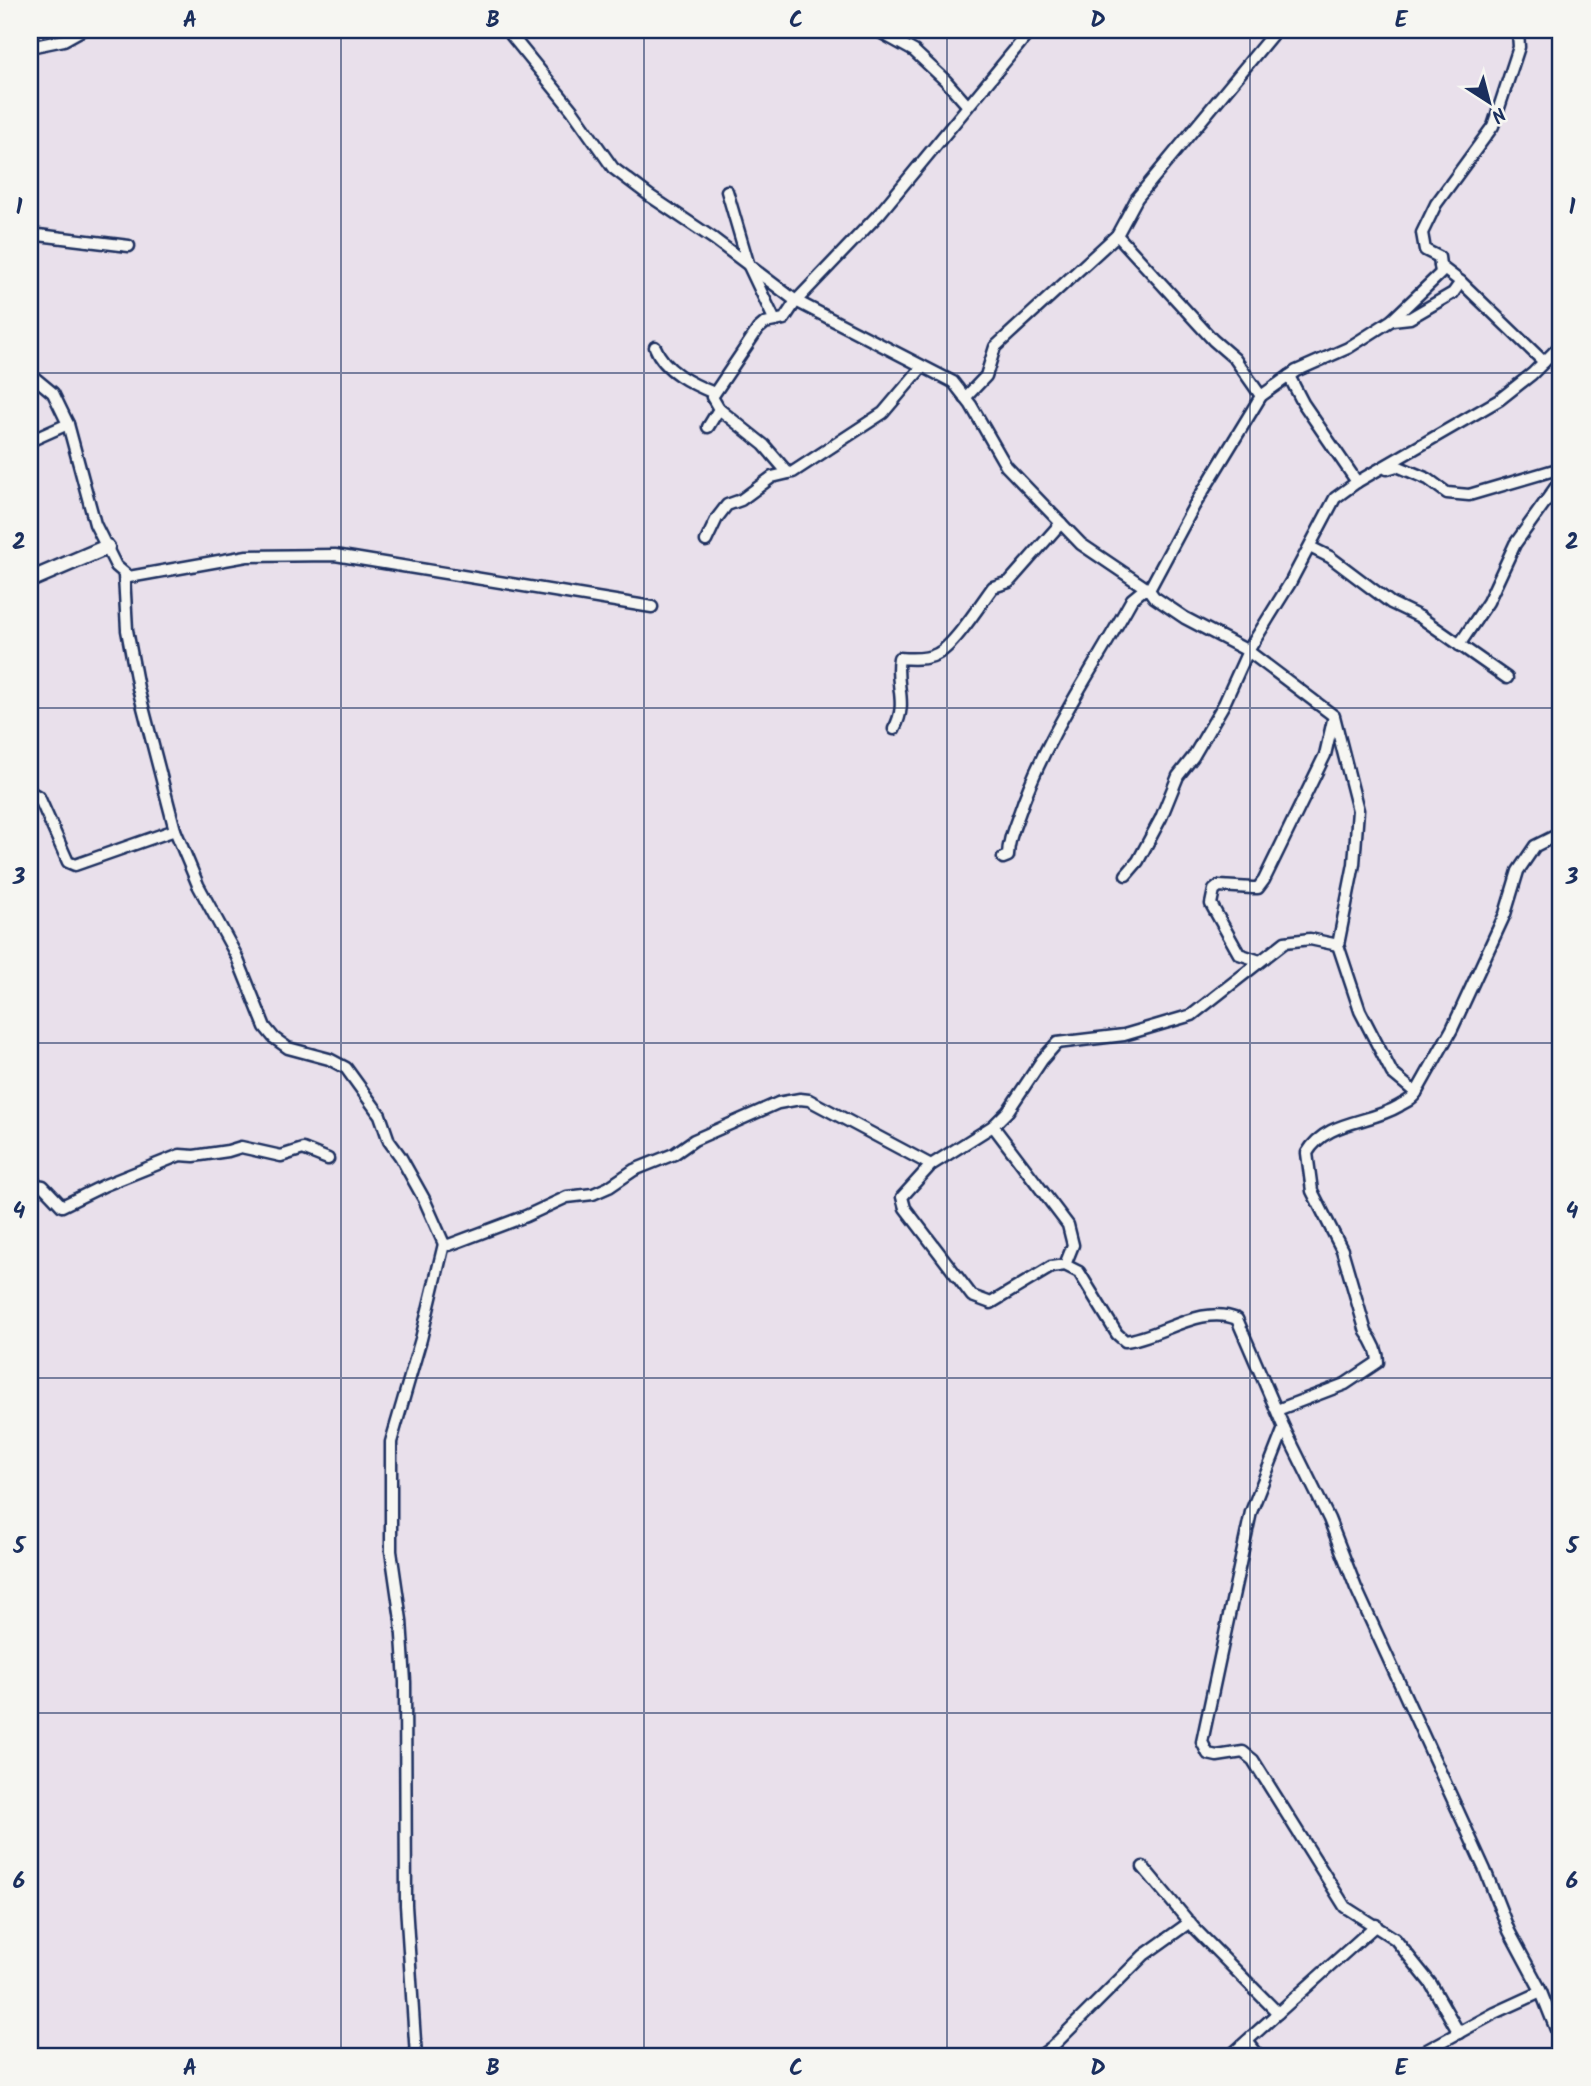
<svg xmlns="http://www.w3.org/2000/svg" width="1591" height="2086" font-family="Kalam,sans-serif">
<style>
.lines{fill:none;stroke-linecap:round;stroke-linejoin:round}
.street-casing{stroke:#1b2f5e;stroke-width:15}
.secondary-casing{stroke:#1b2f5e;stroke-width:19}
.street{stroke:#f6f6f2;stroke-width:10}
.secondary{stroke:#f6f6f2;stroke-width:14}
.grid{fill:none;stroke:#1b2f5e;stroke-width:2;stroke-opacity:0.55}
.neatline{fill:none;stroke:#1b2f5e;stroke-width:2.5}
.grid-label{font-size:23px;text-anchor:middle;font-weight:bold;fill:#1b2f5e}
</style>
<rect width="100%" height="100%" fill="#e9e0eb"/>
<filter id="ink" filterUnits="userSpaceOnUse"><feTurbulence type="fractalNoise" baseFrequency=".0143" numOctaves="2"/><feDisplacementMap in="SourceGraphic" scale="14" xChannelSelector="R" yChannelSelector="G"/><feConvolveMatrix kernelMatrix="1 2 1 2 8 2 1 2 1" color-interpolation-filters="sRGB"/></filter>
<g filter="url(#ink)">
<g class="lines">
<defs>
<g id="street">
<path d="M507,30L572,110L613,168L650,196L714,239L796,301L953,382L971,405L1006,466L1081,544L1149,590L1154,597L1185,618L1248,651L1334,716L1358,810L1354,864L1338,945L1360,1011L1392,1073L1416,1093L1452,1029L1505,914L1518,871L1535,846L1561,833"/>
<path d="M876,30L914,51L946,81L968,106"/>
<path d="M30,47L64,40L82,30"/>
<path d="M727,191L749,266L775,321"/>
<path d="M30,234L129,246"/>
<path d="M1440,266L1461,282L1544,362"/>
<path d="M1392,320L1410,318L1453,293L1461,282"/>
<path d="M655,347C664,371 692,384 714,393"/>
<path d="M30,374L53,393L68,424L95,524L116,566L129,577L247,556L335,555L652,607"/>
<path d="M1289,376L1303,403L1357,482"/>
<path d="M1261,396L1235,359L1213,340L1117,235L1137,198L1276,30"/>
<path d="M965,398L986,376L995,347L1117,235"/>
<path d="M719,409L764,445L788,473"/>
<path d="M708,427L719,409L712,397L758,329L765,323L784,319L796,301L880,213L1031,30"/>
<path d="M30,441L68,424"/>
<path d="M1387,469L1397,466L1428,479L1447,493L1469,495L1561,468"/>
<path d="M706,541L717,518L727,505L741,500L772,477L793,472L883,413L922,367"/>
<path d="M1310,547L1330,557L1391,603L1420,617L1507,678"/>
<path d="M124,575L127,630L138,688L175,830L198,885L236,955L265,1027L274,1038L288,1048L329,1059L346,1068L380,1115L389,1141L400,1156L424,1199L444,1244L449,1245L526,1216L567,1197L593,1194L609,1187L634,1170L674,1154L694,1140L778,1103L800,1099L809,1100L931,1165"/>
<path d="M1459,645L1488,602L1515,544L1561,480"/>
<path d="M894,729C909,702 894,685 899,658C911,659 926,660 937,654C954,646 981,603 993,587L1009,582L1061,523"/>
<path d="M30,794L32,793L39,797L68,862L75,865L175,830"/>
<path d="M1003,858L1008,856C1008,841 1014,828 1019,814C1045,737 1093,670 1132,599L1143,590H1149L1194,506L1261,396L1296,371L1348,348L1392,320L1441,273L1439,257L1425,250L1422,233L1436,204L1493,126L1519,47L1518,32L1516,30"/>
<path d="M1126,875L1138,861L1161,818L1178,776L1193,757L1224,704L1248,651L1290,583L1335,498L1357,482L1499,400L1532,374L1561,345"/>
<path d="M1338,945L1310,939L1285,942L1192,1015L1124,1035L1057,1043L1042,1060L1008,1111L993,1126L931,1165L902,1197L905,1208L972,1296L991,1303L1051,1267L1065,1265L1079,1272L1117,1334L1125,1341C1161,1337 1201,1304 1237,1319L1284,1428L1329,1519L1356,1588L1485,1870L1509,1931L1539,1987L1561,2042"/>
<path d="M1260,961L1239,954L1211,904L1214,890L1219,886L1253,888H1258L1264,880L1325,755L1333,720"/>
<path d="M993,1126L1068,1225L1073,1245L1065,1265"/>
<path d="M30,1184L43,1186L62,1206L105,1185L180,1155L194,1156L228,1151L241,1147L281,1156L303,1149L328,1159"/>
<path d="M1277,1410L1345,1384L1378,1362C1378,1350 1373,1341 1366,1332L1342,1250L1312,1191L1307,1153C1326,1120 1369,1124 1399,1106C1405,1102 1412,1100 1416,1093"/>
<path d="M1284,1428L1251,1512L1202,1742L1208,1754L1217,1756L1243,1752L1253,1760L1345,1907L1395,1939L1431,1984L1459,2033"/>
<path d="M1143,1867L1194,1928L1278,2013"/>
<path d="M1247,2041L1259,2056"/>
<path d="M416,2056L406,1905L405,1682L401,1620L391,1551V1442L421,1339L444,1244"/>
<path d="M1040,2056L1052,2047L1144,1955L1190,1922"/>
<path d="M1230,2056L1376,1925"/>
<path d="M1416,2056L1495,2013L1541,1992"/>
</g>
<path id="secondary" d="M30,580L107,547"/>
</defs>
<!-- street casing -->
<use href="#street" class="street-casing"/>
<!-- secondary casing -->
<use href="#secondary" class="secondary-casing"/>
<!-- street -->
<use href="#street" class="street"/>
<!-- secondary -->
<use href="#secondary" class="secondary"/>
</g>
</g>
<!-- grid -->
<path class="grid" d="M341,30V2056M644,30V2056M947,30V2056M1250,30V2056M30,373H1561M30,708H1561M30,1043H1561M30,1378H1561M30,1713H1561"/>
<!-- margin -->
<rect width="1591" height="2086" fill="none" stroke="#f6f6f2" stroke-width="77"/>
<!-- north arrow -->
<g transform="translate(1489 102) rotate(144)" stroke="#f6f6f2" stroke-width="5" paint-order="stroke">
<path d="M0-5L12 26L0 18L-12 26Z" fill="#1b2f5e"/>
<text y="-10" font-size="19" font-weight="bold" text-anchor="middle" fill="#1b2f5e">N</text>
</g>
<rect x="38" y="38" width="1514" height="2010" class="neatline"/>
<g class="grid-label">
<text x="190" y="27">A</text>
<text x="493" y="27">B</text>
<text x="796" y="27">C</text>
<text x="1098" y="27">D</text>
<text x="1401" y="27">E</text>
<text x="19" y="214">1</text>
<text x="1572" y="214">1</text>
<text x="19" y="549">2</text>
<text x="1572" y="549">2</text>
<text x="19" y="884">3</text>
<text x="1572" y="884">3</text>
<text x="19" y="1218">4</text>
<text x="1572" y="1218">4</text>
<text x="19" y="1553">5</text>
<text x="1572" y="1553">5</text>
<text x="19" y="1888">6</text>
<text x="1572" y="1888">6</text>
<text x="190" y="2075">A</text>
<text x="493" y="2075">B</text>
<text x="796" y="2075">C</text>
<text x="1098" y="2075">D</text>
<text x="1401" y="2075">E</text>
</g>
</svg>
